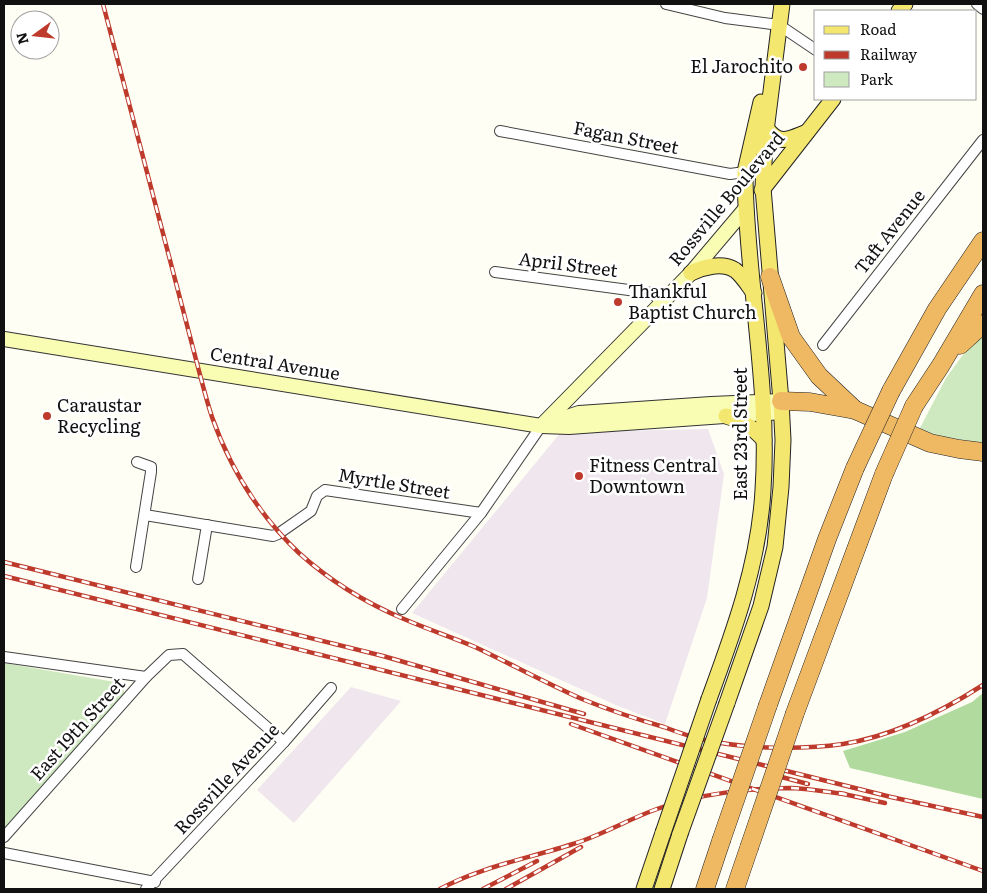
<svg xmlns="http://www.w3.org/2000/svg" width="987" height="893" font-family="Literata,serif">
<style>
.industrial{fill:#efe6ee}
.green{fill:#cee9bf}
.forest{fill:#b0da9e}
.lines{fill:none;stroke-linecap:round;stroke-linejoin:round}
.street-casing{stroke:#444;stroke-width:12}
.secondary-casing{stroke:#333;stroke-width:16}
.primary-casing{stroke:#222;stroke-width:17}
.highway-casing{stroke:#222;stroke-width:19}
.street{stroke:#fff;stroke-width:10}
.secondary{stroke:#f9fcb3;stroke-width:14}
.primary{stroke:#f4e770;stroke-width:15}
.highway{stroke:#efb863;stroke-width:18}
.rail-casing{stroke:#be3a2c;stroke-width:4.5}
.rail{stroke:#fff;stroke-width:2.5;stroke-dasharray:8;stroke-linecap:butt}
.primary-bridge-casing{stroke:#222;stroke-width:17;stroke-linecap:butt}
.highway-bridge-casing{stroke:#222;stroke-width:19;stroke-linecap:butt}
.primary-bridge{stroke:#f4e770;stroke-width:15}
.highway-bridge{stroke:#efb863;stroke-width:18}
.poi-dot{fill:#be3a2c;stroke:#fff;stroke-width:2}
.labels{text-anchor:middle;stroke-width:5;stroke-linejoin:round;paint-order:stroke}
.poi-label{font-size:18px;fill:#111;stroke:#fff;text-anchor:start}
.street-label{font-size:18px;fill:#111;stroke:#fff}
</style>
<rect width="100%" height="100%" fill="#fffef5"/>
<!-- industrial -->
<g class="industrial">
<path d="M708,429L724,474L707,598L665,724L618,706L412,613L561,432Z"/>
<path d="M351,687L401,701L294,823L257,790Z"/>
</g>
<!-- green -->
<g class="green">
<path d="M983,332V443L938,436L920,428L946,378L965,352Z"/>
<path d="M4,663L115,682L124,687V697L4,828Z"/>
</g>
<!-- forest -->
<path class="forest" d="M983,693V799L850,768L843,751L905,732L972,702Z"/>
<g class="lines">
<defs>
<g id="street">
<path d="M666,4L725,18L779,25L816,50"/>
<path d="M977,4L983,9"/>
<path d="M500,131L730,174L745,172"/>
<path d="M495,272L651,293L663,302"/>
<path d="M823,345L983,140"/>
<path d="M145,515L273,536L278,534L311,511L317,496L325,490L481,513"/>
<path d="M136,567L151,472V467L137,462"/>
<path d="M198,579L207,525"/>
<path d="M402,609L481,513L541,426"/>
<path d="M4,657L146,677"/>
<path d="M4,837L146,677L169,655L183,654L284,742"/>
<path d="M4,853L155,882"/>
<path d="M146,889L284,742L331,688"/>
</g>
<g id="secondary">
<path d="M4,339L541,426L569,427L782,412"/>
<path d="M549,423L579,413L711,404L781,401"/>
<path d="M541,426L691,273L746,208"/>
</g>
<g id="primary">
<path d="M899,11L905,4"/>
<path d="M767,129C780,146 789,139 807,132"/>
<path d="M762,190L833,99"/>
<path d="M691,273C703,267 722,262 735,270C742,275 748,285 754,293"/>
<path d="M726,416C742,421 753,427 764,440"/>
<path d="M709,699C734,631 759,563 763,490C770,386 747,283 745,179V172L761,102"/>
<path d="M727,703L761,606L775,547L781,487L783,440L781,401L763,188L765,139L782,4"/>
<path d="M644,889L663,833"/>
<path d="M662,889L680,834"/>
</g>
<g id="highway">
<path d="M770,277L791,337L819,376L855,410"/>
<path d="M960,345L983,324"/>
<path d="M891,391L937,309L983,241"/>
<path d="M781,401L810,402L855,410L930,443L959,449L983,452"/>
<path d="M914,406L941,365L983,294"/>
<path d="M768,705L827,539L855,468"/>
<path d="M795,713L884,474"/>
<path d="M705,889L721,841"/>
<path d="M735,889L749,848"/>
</g>
</defs>
<!-- street casing -->
<use href="#street" class="street-casing"/>
<!-- secondary casing -->
<use href="#secondary" class="secondary-casing"/>
<!-- primary casing -->
<use href="#primary" class="primary-casing"/>
<!-- highway casing -->
<use href="#highway" class="highway-casing"/>
<!-- street -->
<use href="#street" class="street"/>
<!-- secondary -->
<use href="#secondary" class="secondary"/>
<!-- primary -->
<use href="#primary" class="primary"/>
<!-- highway -->
<use href="#highway" class="highway"/>
<defs>
<g id="rail">
<path d="M103,4L199,371C203,386 207,402 212,417C230,468 260,516 299,553C329,580 366,603 404,619C427,629 451,637 475,647C511,664 546,683 582,699C609,710 636,719 664,727C677,732 691,737 705,740C746,749 801,750 843,744C893,736 941,712 983,685"/>
<path d="M4,562L383,656L584,714"/>
<path d="M4,576L891,797L983,817"/>
<path d="M571,724L983,871"/>
<path d="M774,775L808,784"/>
<path d="M839,793L885,803"/>
<path d="M440,889C480,867 530,858 573,844C602,835 629,819 657,809C696,794 751,788 792,788C810,789 828,792 845,794"/>
<path d="M483,889L537,861"/>
<path d="M506,889L581,847"/>
</g>
</defs>
<!-- rail casing -->
<use href="#rail" class="rail-casing"/>
<!-- rail -->
<use href="#rail" class="rail"/>
<defs>
<g id="primary-bridge">
<path d="M663,833L709,699"/>
<path d="M680,834L727,703"/>
</g>
<g id="highway-bridge">
<path d="M855,468L891,391"/>
<path d="M884,474L914,406"/>
<path d="M721,841L768,705"/>
<path d="M749,848L795,713"/>
</g>
</defs>
<!-- primary-bridge casing -->
<use href="#primary-bridge" class="primary-bridge-casing"/>
<!-- highway-bridge casing -->
<use href="#highway-bridge" class="highway-bridge-casing"/>
<!-- primary-bridge -->
<use href="#primary-bridge" class="primary-bridge"/>
<!-- highway-bridge -->
<use href="#highway-bridge" class="highway-bridge"/>
</g>
<!-- markers -->
<g class="poi-dot">
<circle cx="803" cy="67" r="5"/>
<circle cx="618" cy="302" r="5"/>
<circle cx="47" cy="416" r="5"/>
<circle cx="579" cy="476" r="5"/>
</g>
<g class="labels">
<!-- poi labels -->
<g class="poi-label">
<text x="793" y="73" text-anchor="end">El Jarochito</text>
<text x="628" y="298">Thankful<tspan x="628" dy="21">Baptist Church</tspan></text>
<text x="57" y="412">Caraustar<tspan x="57" dy="21">Recycling</tspan></text>
<text x="589" y="472">Fitness Central<tspan x="589" dy="21">Downtown</tspan></text>
</g>
<!-- street labels -->
<g class="street-label">
<text transform="translate(626 138) rotate(11)" y="6">Fagan Street</text>
<text transform="translate(727 199) rotate(-50)" y="6">Rossville Boulevard</text>
<text transform="translate(890 232) rotate(-52)" y="6">Taft Avenue</text>
<text transform="translate(568 265) rotate(7)" y="6">April Street</text>
<text transform="translate(275 364) rotate(9)" y="6">Central Avenue</text>
<text transform="translate(741 434) rotate(-90)" y="6">East 23rd Street</text>
<text transform="translate(394 484) rotate(9)" y="6">Myrtle Street</text>
<text transform="translate(78 729) rotate(-48)" y="6">East 19th Street</text>
<text transform="translate(227 779) rotate(-47)" y="6">Rossville Avenue</text>
</g>
</g>
<!-- border -->
<rect width="987" height="893" fill="none" stroke="#111111" stroke-width="10"/>
<!-- legend -->
<rect x="814" y="10" width="162" height="90" fill="#ffffff" stroke="#a0a0a0"/>
<rect x="824" y="26" width="25" height="8" fill="#f4e770" stroke="#a0a0a0"/>
<text x="860" y="35" font-size="15" fill="#111111">Road</text>
<rect x="824" y="51" width="25" height="8" fill="#be3a2c" stroke="#a0a0a0"/>
<text x="860" y="60" font-size="15" fill="#111111">Railway</text>
<rect x="824" y="72" width="25" height="15" fill="#cee9bf" stroke="#a0a0a0"/>
<text x="860" y="85" font-size="15" fill="#111111">Park</text>
<!-- north arrow -->
<g transform="translate(35 35) rotate(255)"><circle r="24" fill="#ffffff" stroke="#a0a0a0"/>
<path d="M0-4L9 19L0 12L-9 19Z" fill="#be3a2c"/>
<text y="-8" font-size="14" font-weight="bold" text-anchor="middle" fill="#111111">N</text>
</g>
</svg>
